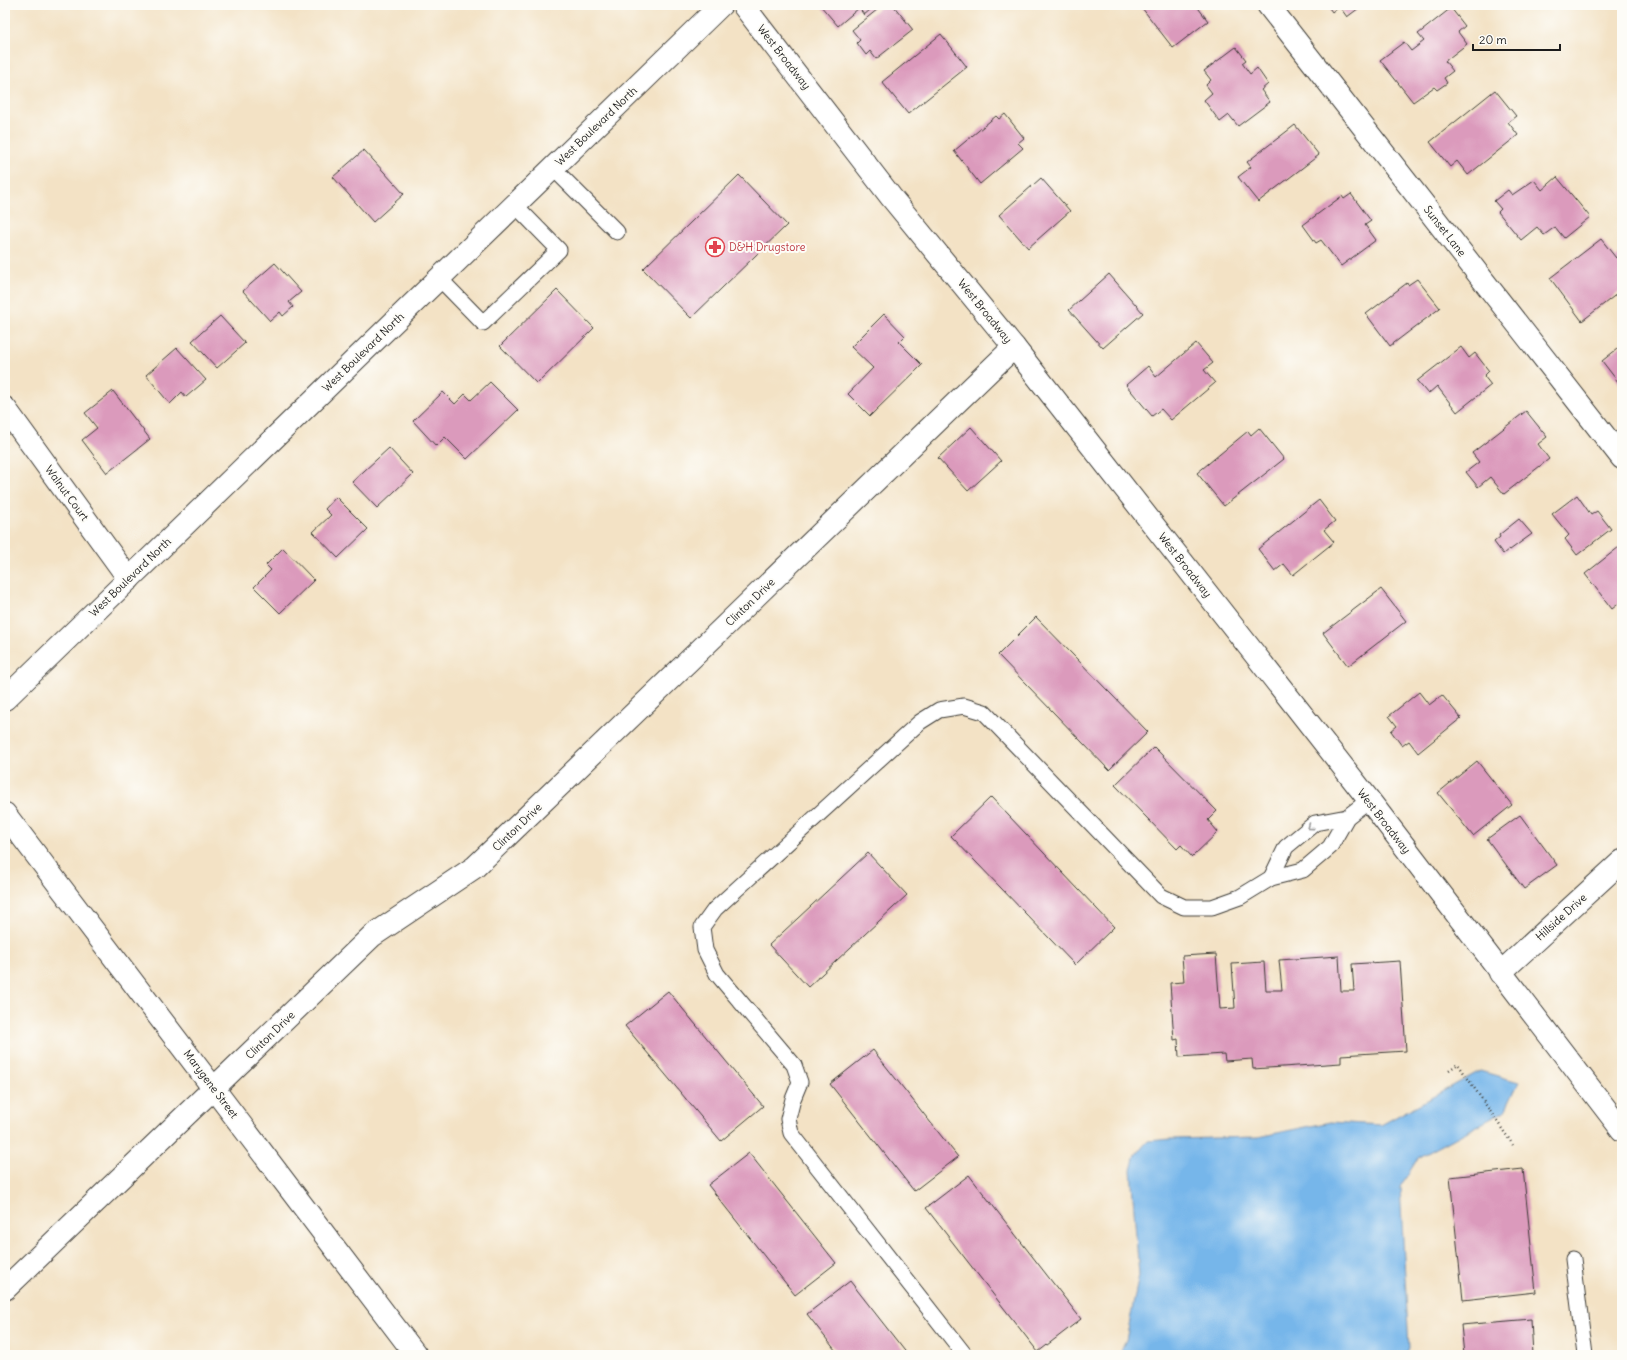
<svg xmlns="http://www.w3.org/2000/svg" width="1627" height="1360" font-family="Delius,sans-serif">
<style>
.water{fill:#76b6ea;stroke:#496983}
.building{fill:#db9abc}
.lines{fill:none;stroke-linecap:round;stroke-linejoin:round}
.lane-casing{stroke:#3c3a35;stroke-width:17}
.street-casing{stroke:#3c3a35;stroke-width:24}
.secondary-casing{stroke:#3c3a35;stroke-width:24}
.primary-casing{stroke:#3c3a35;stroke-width:24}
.path{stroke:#3c3a35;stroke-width:2.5;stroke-dasharray:1 3;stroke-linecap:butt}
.lane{stroke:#fff;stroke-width:15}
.street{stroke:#fff;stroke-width:22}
.secondary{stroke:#fff;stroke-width:22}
.primary{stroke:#fff;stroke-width:22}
.oneway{stroke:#999}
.labels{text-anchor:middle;stroke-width:4;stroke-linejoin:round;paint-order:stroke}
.street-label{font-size:11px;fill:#1c1c1c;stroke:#fdfcf7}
.health-label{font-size:11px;fill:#be3a42;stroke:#fdfcf7;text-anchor:start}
</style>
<rect width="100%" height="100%" fill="#fdfcf7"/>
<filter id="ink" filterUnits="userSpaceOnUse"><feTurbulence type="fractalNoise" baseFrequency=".025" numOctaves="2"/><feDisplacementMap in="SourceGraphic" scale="8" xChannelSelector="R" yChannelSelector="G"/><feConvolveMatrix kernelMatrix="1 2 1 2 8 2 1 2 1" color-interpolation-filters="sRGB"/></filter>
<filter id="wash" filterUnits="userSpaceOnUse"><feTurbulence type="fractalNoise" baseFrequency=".012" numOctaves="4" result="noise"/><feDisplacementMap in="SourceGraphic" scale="16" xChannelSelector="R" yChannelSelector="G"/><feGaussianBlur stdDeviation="0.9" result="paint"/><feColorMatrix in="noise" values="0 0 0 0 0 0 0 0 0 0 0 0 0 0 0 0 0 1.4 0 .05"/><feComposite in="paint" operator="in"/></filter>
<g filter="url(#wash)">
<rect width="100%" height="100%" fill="#f3e2c5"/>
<!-- water -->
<path class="water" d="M1480,1071L1519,1082L1505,1111L1418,1158L1400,1187L1408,1330L1409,1349L1406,1355H1118L1126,1340L1139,1275L1131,1170L1135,1155L1148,1141L1171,1139L1258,1137L1330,1122L1381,1125Z"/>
<g id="blocks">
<!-- building -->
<g class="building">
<path d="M820,5H876L864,15L859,8L838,26Z"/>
<path d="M883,5H893L913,30L876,59L870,51L866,55L857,43L860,40L852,30Z"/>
<path d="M1146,5H1196L1208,21L1173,48L1142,8Z"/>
<path d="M1327,5H1363L1347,17L1339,6L1332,12Z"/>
<path d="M1451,8L1465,26L1458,32L1467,44L1445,61L1453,71L1444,78L1447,83L1437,90L1434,87L1413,102L1380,60L1404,42L1411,51L1424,41L1418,34Z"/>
<path d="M941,34L967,67L908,114L882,82Z"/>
<path d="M1236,47L1246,60L1242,63L1250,74L1257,68L1268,84L1261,90L1270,102L1238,126L1229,115L1220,122L1204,100L1212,93L1206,85L1211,80L1204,71Z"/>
<path d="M1495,90L1516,116L1508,122L1518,135L1468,175L1457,161L1450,167L1430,142Z"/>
<path d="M1005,114L1024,138L1018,143L1023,148L980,184L954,151L996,116L999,119Z"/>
<path d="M1295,125L1319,155L1258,202L1238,177L1251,167L1247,162Z"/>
<path d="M364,150L404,194L373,222L333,177Z"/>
<path d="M739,175L787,225L691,318L643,269Z"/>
<path d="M1557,177L1590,217L1564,238L1555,227L1544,235L1537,227L1521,240L1498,212L1501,209L1494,201L1508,190L1512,195L1534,180L1542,190Z"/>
<path d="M1041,178L1070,211L1028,248L999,215Z"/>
<path d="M1351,194L1371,221L1365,225L1376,240L1341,266L1321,240L1316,243L1303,225L1342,196L1344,199Z"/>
<path d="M1601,239L1616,258L1620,254L1622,256V290L1582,321L1550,278Z"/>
<path d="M275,263L301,292L289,302L293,307L283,316L280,312L270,321L243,291Z"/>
<path d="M1109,274L1143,313L1103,348L1069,310Z"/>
<path d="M1417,279L1440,308L1390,346L1366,314L1407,283L1408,285Z"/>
<path d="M557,290L594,328L537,384L500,346Z"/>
<path d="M884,314L905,336L899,342L922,365L870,416L848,394L873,368L851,347Z"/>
<path d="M220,316L245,343L217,368L192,341Z"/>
<path d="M1196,343L1213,363L1204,370L1215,383L1171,420L1161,409L1152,416L1126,385L1148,366L1156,377Z"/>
<path d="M1622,345V387L1602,361Z"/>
<path d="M1461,347L1469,358L1475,353L1489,371L1484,376L1491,385L1457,412L1437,386L1428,394L1417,381Z"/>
<path d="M177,348L206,380L186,397L182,392L170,404L146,375Z"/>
<path d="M490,382L518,410L467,459L445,437L436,446L413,421L443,392L455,404L465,394L471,400Z"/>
<path d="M113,391L150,439L107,473L82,440L97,428L85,413Z"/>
<path d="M1526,411L1547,437L1538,444L1549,459L1504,494L1490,477L1478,487L1466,472L1479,462L1472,453Z"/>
<path d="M971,427L1001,461L968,491L938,458Z"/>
<path d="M1259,428L1284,459L1224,506L1197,473L1248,431L1251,435Z"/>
<path d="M389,448L413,474L377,508L352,482Z"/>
<path d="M1577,495L1591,515L1597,511L1611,529L1577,555L1565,539L1569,535L1552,514Z"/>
<path d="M336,497L368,529L338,558L313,532L331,515L325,509Z"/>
<path d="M1319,500L1335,521L1324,530L1334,542L1293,575L1284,564L1275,571L1258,549Z"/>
<path d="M1519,519L1532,534L1510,550L1509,549L1503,554L1494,542L1500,537L1499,535Z"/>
<path d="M1619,547L1622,551V601L1612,609L1585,574Z"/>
<path d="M283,548L314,580L280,613L254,587L271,570L266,565Z"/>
<path d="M1381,589L1406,621L1348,666L1323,633Z"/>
<path d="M1036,617L1148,732L1109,770L998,655Z"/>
<path d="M1419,692L1429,705L1442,695L1461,718L1418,753L1409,741L1402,746L1391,731L1397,726L1389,716Z"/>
<path d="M1154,747L1217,811L1208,820L1218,832L1192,857L1181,845L1177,849L1115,785Z"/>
<path d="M1477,761L1512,805L1473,836L1438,793Z"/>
<path d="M991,797L1114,927L1075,965L951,836Z"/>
<path d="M1520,815L1557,865L1524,889L1487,839Z"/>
<path d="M868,853L907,895L808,987L769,945Z"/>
<path d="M1216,954L1220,1009L1235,1008L1232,964L1264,962L1266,990H1282L1279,960L1339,956L1341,991H1354L1352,964L1400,961L1406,1051L1341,1055V1063L1253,1069L1252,1059L1225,1061L1224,1054L1179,1057L1178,1039L1174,1040L1170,983L1184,982L1182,956Z"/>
<path d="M668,991L763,1106L721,1141L625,1026Z"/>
<path d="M873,1050L958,1157L914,1191L830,1084Z"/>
<path d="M749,1153L836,1263L795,1295L708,1185Z"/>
<path d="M1523,1169L1536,1292L1463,1300L1450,1177Z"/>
<path d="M969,1175L1081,1319L1038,1352L926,1208Z"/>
<path d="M850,1281L908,1355H839L807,1314Z"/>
<path d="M1531,1319L1533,1355H1464L1461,1325Z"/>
</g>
</g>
</g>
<g filter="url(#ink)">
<use href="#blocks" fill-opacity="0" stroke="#3c3a35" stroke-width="1"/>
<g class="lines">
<defs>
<g id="lane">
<path d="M553,168L617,232"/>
<path d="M439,278L483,323L559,250L515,205"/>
<path d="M1271,878L1286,847L1315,823L1347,817"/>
<path d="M1573,1259L1585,1355"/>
<path d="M965,1355L791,1133L788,1119L793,1099L800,1082L794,1065L717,974L705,950L702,927L715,909L920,722L939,710L964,706L984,712L1161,896L1184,907H1212L1240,897L1271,878L1303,870L1330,847L1347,817L1369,800"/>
</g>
<g id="street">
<path d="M1268,5L1622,458"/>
<path d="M5,408L129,579"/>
<path d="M5,814L416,1355"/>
<path d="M1500,973L1622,861"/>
<path d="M5,1289L372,936L475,867L1014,347"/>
</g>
<path id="secondary" d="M5,699L721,5"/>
<path id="primary" d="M743,5L891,197L1014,347L1369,800L1622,1130"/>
</defs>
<!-- lane casing -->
<use href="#lane" class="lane-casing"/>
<!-- street casing -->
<use href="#street" class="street-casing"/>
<!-- secondary casing -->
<use href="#secondary" class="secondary-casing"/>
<!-- primary casing -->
<use href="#primary" class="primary-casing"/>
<!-- path -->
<path class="path" d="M1449,1070L1458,1064L1513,1145"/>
<!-- lane -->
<use href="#lane" class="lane"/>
<!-- street -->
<use href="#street" class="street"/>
<!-- secondary -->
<use href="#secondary" class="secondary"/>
<!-- primary -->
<use href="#primary" class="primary"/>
</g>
<!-- one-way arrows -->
<defs><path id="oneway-chevron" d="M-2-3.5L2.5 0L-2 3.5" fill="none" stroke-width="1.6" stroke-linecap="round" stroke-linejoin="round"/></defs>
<use class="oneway" href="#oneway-chevron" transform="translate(1310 827) rotate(143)"/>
</g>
<!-- icons -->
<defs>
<symbol id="pharmacy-ring" viewBox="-11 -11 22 22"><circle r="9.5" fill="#fdfcf7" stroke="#e0444e" stroke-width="1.5"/><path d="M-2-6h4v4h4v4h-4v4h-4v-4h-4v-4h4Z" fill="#e0444e"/></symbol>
</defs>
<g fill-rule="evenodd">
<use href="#pharmacy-ring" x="704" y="236" width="22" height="22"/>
</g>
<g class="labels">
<!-- street labels -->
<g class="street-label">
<text transform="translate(784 57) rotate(52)" y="4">West Broadway</text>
<text transform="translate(596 126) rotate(-44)" y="4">West Boulevard North</text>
<text transform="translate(1445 231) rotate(52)" y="4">Sunset Lane</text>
<text transform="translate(985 311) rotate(51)" y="4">West Broadway</text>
<text transform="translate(363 352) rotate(-44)" y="4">West Boulevard North</text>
<text transform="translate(67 493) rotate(54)" y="4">Walnut Court</text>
<text transform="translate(1185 565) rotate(52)" y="4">West Broadway</text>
<text transform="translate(130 577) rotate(-44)" y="4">West Boulevard North</text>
<text transform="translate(750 602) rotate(-44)" y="4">Clinton Drive</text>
<text transform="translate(1384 821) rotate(52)" y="4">West Broadway</text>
<text transform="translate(517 827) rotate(-44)" y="4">Clinton Drive</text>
<text transform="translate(1561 917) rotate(-42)" y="4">Hillside Drive</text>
<text transform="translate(270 1035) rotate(-44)" y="4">Clinton Drive</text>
<text transform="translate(211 1084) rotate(53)" y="4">Marygene Street</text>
</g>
<!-- health labels -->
<g class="health-label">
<text x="729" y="251">D&amp;H Drugstore</text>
</g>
</g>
<!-- margin -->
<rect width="1627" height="1360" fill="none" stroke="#fdfcf7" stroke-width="20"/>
<!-- scale -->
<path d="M1473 44v6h87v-6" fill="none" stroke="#1c1c1c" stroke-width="2"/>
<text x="1479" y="44" font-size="12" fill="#1c1c1c" stroke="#fdfcf7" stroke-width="3" paint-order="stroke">20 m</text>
</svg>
